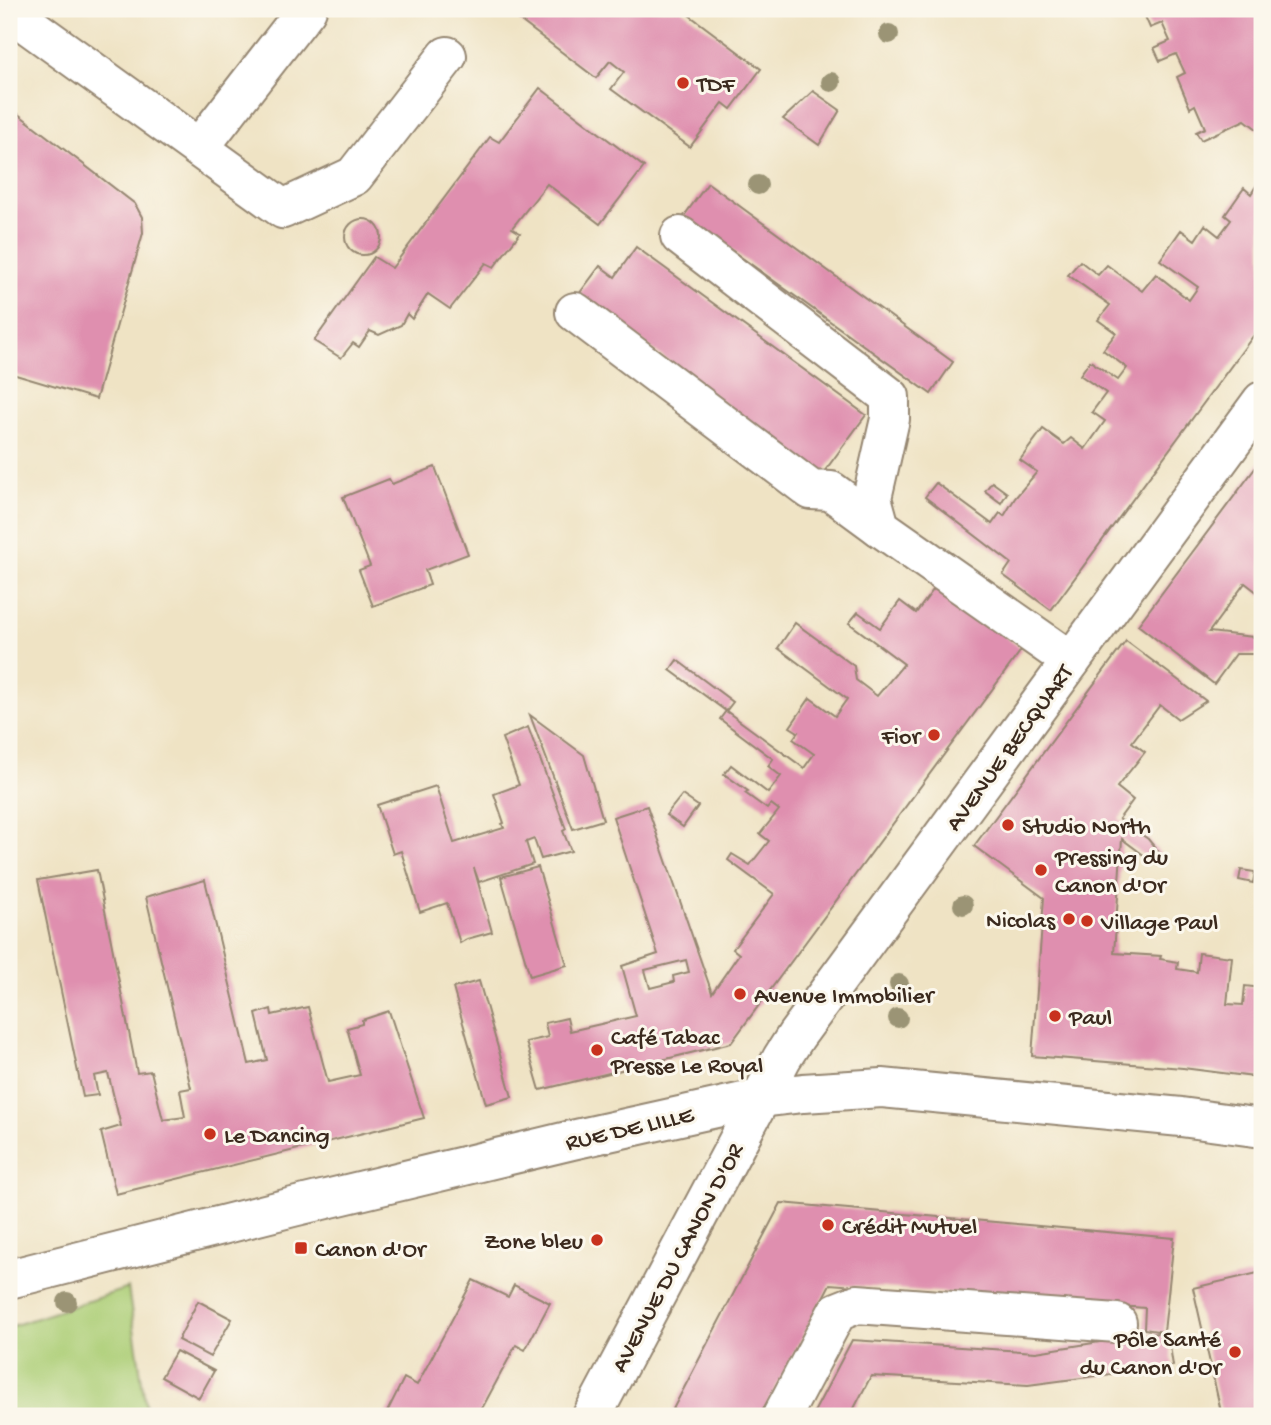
<svg xmlns="http://www.w3.org/2000/svg" width="1271" height="1425" font-family="'Gochi Hand',sans-serif">
<style>
.green{fill:#acce76;stroke:#747c4a;stroke-width:2}
.building{fill:#df8faf;fill-rule:evenodd}
.lines{fill:none;stroke-linecap:round;stroke-linejoin:round}
.minor-casing{stroke:#958671;stroke-width:42}
.minor{stroke:#fff;stroke-width:38}
.tree{fill:#9b9475}
.poi-dot{fill:#c8321e;stroke:#fbf7ec;stroke-width:2.5}
.labels{text-anchor:middle;stroke-width:6;stroke-linejoin:round;paint-order:stroke}
.poi-label{font-size:24px;fill:#3b2a1e;stroke:#fbf7ec;text-anchor:start}
.street-label{font-size:24px;fill:#3b2a1e;stroke:#fbf7ec}
</style>
<rect width="100%" height="100%" fill="#fbf7ec"/>
<filter id="ink" filterUnits="userSpaceOnUse"><feTurbulence type="fractalNoise" baseFrequency=".0143" numOctaves="2"/><feDisplacementMap in="SourceGraphic" scale="14" xChannelSelector="R" yChannelSelector="G"/><feConvolveMatrix kernelMatrix="1 2 1 2 8 2 1 2 1" color-interpolation-filters="sRGB"/></filter>
<filter id="wash" filterUnits="userSpaceOnUse"><feTurbulence type="fractalNoise" baseFrequency=".00686" numOctaves="4" result="noise"/><feDisplacementMap in="SourceGraphic" scale="28" xChannelSelector="R" yChannelSelector="G"/><feGaussianBlur stdDeviation="1.57" result="paint"/><feColorMatrix in="noise" values="0 0 0 0 0 0 0 0 0 0 0 0 0 0 0 0 0 1.4 0 .05"/><feComposite in="paint" operator="in"/></filter>
<g filter="url(#wash)">
<rect width="100%" height="100%" fill="#efe3c4"/>
<!-- green -->
<path class="green" d="M128,1288L147,1416H9V1327Z"/>
<g id="blocks">
<!-- building -->
<g class="building">
<path d="M505,9H681L761,69L731,109L723,103L690,147L611,89L624,72L610,61L596,78Z"/>
<path d="M1154,9H1262V133L1245,120L1201,140L1196,132L1205,128L1195,105L1190,108L1177,77L1185,73L1176,54L1160,61L1154,48L1170,41L1162,23L1150,28L1144,14Z"/>
<path d="M540,88L644,167L600,224L547,184L512,228L520,233L494,267L486,263L450,309L428,294L412,319L407,314L401,325L379,335L370,331L359,347L353,343L341,358L314,341L374,257L392,268L490,137L499,142Z"/>
<path d="M813,91L840,110L819,145L783,119Z"/>
<path d="M9,107L135,204L142,217L143,233L96,399L9,373V276L14,260L9,257Z"/>
<path d="M708,183L953,362L931,394L684,216Z"/>
<path d="M1258,183L1262,185V324L1051,610L1003,575L1011,563L925,497L936,483L992,524L1000,513L1004,516L1015,498L1037,472L1020,460L1043,429L1064,444L1071,438L1085,449L1105,421L1092,412L1106,393L1080,375L1090,361L1118,380L1127,368L1103,350L1116,333L1098,320L1110,305L1068,275L1080,261L1098,275L1107,265L1142,291L1156,274L1189,300L1198,287L1160,260L1181,230L1195,240L1205,225L1219,236L1231,220L1225,215L1244,188L1251,194Z"/>
<circle cx="363" cy="237" r="18"/>
<path d="M636,247L866,415L821,476L579,294L600,266L615,277Z"/>
<path d="M1262,459V596L1245,583L1209,632L1262,638V654H1236L1214,684L1138,625Z"/>
<path d="M435,467L468,554L425,570L430,585L373,606L359,570L370,566L343,497L389,479L392,484Z"/>
<path d="M992,482L1007,493L1001,503L985,491Z"/>
<path d="M936,586L1022,649L731,1043L540,1090L526,1042L548,1037L545,1023L567,1018L570,1031L636,1016L622,966L658,954L613,817L647,806L712,993L739,954L733,949L774,894L728,860L732,854L750,865L769,841L760,834L779,810L771,804L767,809L745,793L748,791L724,774L731,765L768,793L781,776L768,766L773,759L720,719L726,711L804,768L814,754L793,739L798,732L790,727L810,698L835,716L847,699L778,648L795,623L854,666L856,680L877,696L904,664L849,623L858,612L880,628L900,601L916,613ZM686,960L689,972L673,976L674,982L650,988L645,970Z"/>
<path d="M1126,641L1206,701L1178,719L1160,705L1132,742L1145,752L1117,787L1133,800L1119,819L1148,839L1162,856L1157,865L1122,839L1114,953L1161,956L1160,959L1178,962L1177,969L1197,972L1199,953L1232,957L1227,1004L1243,1005L1245,986L1262,988V1078L1183,1068L1032,1056L1044,898L974,846Z"/>
<path d="M677,660L733,702L726,711L670,670Z"/>
<path d="M530,715L584,755L603,820L573,829Z"/>
<path d="M528,727L566,829L563,831L571,851L541,859L534,839L526,842L533,864L479,882L474,868L492,932L467,939L460,943L447,903L420,912L401,851L393,854L377,805L436,786L454,843L504,828L502,824L504,823L494,794L519,785L502,738Z"/>
<path d="M682,795L698,806L683,827L666,815Z"/>
<path d="M538,867L567,965L530,976L501,877Z"/>
<path d="M97,870L137,1073L151,1071L163,1120L185,1117L180,1090L191,1088L146,897L205,880L249,1064L267,1060L256,1014L271,1009L272,1015L308,1007L328,1082L360,1075L347,1028L362,1024V1020L389,1011L424,1118L116,1194L101,1132L121,1126L108,1073L94,1076L98,1095L83,1097L38,880Z"/>
<path d="M1241,870L1255,872L1253,883L1239,880Z"/>
<path d="M479,981L512,1097L486,1104L453,988Z"/>
<path d="M781,1203L1174,1238L1164,1332H1168L1173,1366L1028,1385L871,1376L850,1416H812L852,1340L1036,1352L1164,1332L1144,1329L1145,1308L830,1284L761,1416H687L673,1409Z"/>
<path d="M1262,1272V1416H1222L1193,1288Z"/>
<path d="M473,1280L508,1297L514,1285L550,1303L525,1350L516,1345L479,1414L483,1416H390L386,1414L404,1378L417,1385Z"/>
<path d="M198,1301L232,1319L210,1357L178,1340Z"/>
<path d="M176,1351L214,1371L199,1398L161,1377Z"/>
</g>
</g>
</g>
<g filter="url(#ink)">
<use href="#blocks" fill-opacity="0" stroke="#958671" stroke-width="2"/>
<g class="lines">
<defs>
<g id="minor">
<path d="M9,11L283,209L354,176L447,56"/>
<path d="M199,148L307,9"/>
<path d="M680,236L890,397V419L872,498L880,527L1071,661"/>
<path d="M575,312L811,490L831,491L880,527"/>
<path d="M9,1279L293,1207L572,1140L761,1098L803,1093L882,1088L1181,1117L1262,1128"/>
<path d="M592,1416L782,1058L796,1036L1262,401"/>
<path d="M782,1416L837,1312L857,1304L1117,1323"/>
</g>
</defs>
<!-- minor casing -->
<use href="#minor" class="minor-casing"/>
<!-- minor -->
<use href="#minor" class="minor"/>
</g>
<!-- trees -->
<g class="tree">
<circle cx="889" cy="34" r="10"/>
<circle cx="831" cy="82" r="10"/>
<circle cx="758" cy="185" r="10"/>
<circle cx="963" cy="905" r="10"/>
<circle cx="899" cy="984" r="10"/>
<circle cx="898" cy="1018" r="10"/>
<circle cx="67" cy="1302" r="10"/>
</g>
</g>
<!-- markers -->
<g class="poi-dot">
<circle cx="683" cy="83" r="7"/>
<circle cx="934" cy="735" r="7"/>
<circle cx="1008" cy="825" r="7"/>
<circle cx="1041" cy="870" r="7"/>
<circle cx="1069" cy="919" r="7"/>
<circle cx="1087" cy="921" r="7"/>
<circle cx="740" cy="994" r="7"/>
<circle cx="1055" cy="1016" r="7"/>
<circle cx="597" cy="1050" r="7"/>
<circle cx="210" cy="1134" r="7"/>
<circle cx="828" cy="1225" r="7"/>
<circle cx="597" cy="1240" r="7"/>
<rect x="294" y="1241" width="14" height="14" rx="3.5"/>
<circle cx="1235" cy="1352" r="7"/>
</g>
<g class="labels">
<!-- poi labels -->
<g class="poi-label">
<text x="697" y="91">TDF</text>
<text x="920" y="743" text-anchor="end">Fior</text>
<text x="1022" y="833">Studio North</text>
<text x="1055" y="864">Pressing du<tspan x="1055" dy="28">Canon d'Or</tspan></text>
<text x="1055" y="927" text-anchor="end">Nicolas</text>
<text x="1101" y="929">Village Paul</text>
<text x="754" y="1002">Avenue Immobilier</text>
<text x="1069" y="1024">Paul</text>
<text x="611" y="1044">Café Tabac<tspan x="611" dy="28">Presse Le Royal</tspan></text>
<text x="224" y="1142">Le Dancing</text>
<text x="842" y="1233">Crédit Mutuel</text>
<text x="583" y="1248" text-anchor="end">Zone bleu</text>
<text x="315" y="1256">Canon d'Or</text>
<text x="1221" y="1346" text-anchor="end">Pôle Santé<tspan x="1221" dy="28">du Canon d'Or</tspan></text>
</g>
<!-- street labels -->
<g class="street-label">
<text transform="translate(1008 747) rotate(-54)" y="8">AVENUE BECQUART</text>
<text transform="translate(629 1127) rotate(-13)" y="8">RUE DE LILLE</text>
<text transform="translate(676 1257) rotate(-62)" y="8">AVENUE DU CANON D'OR</text>
</g>
</g>
<!-- margin -->
<rect width="1271" height="1425" fill="none" stroke="#fbf7ec" stroke-width="35"/>
</svg>
